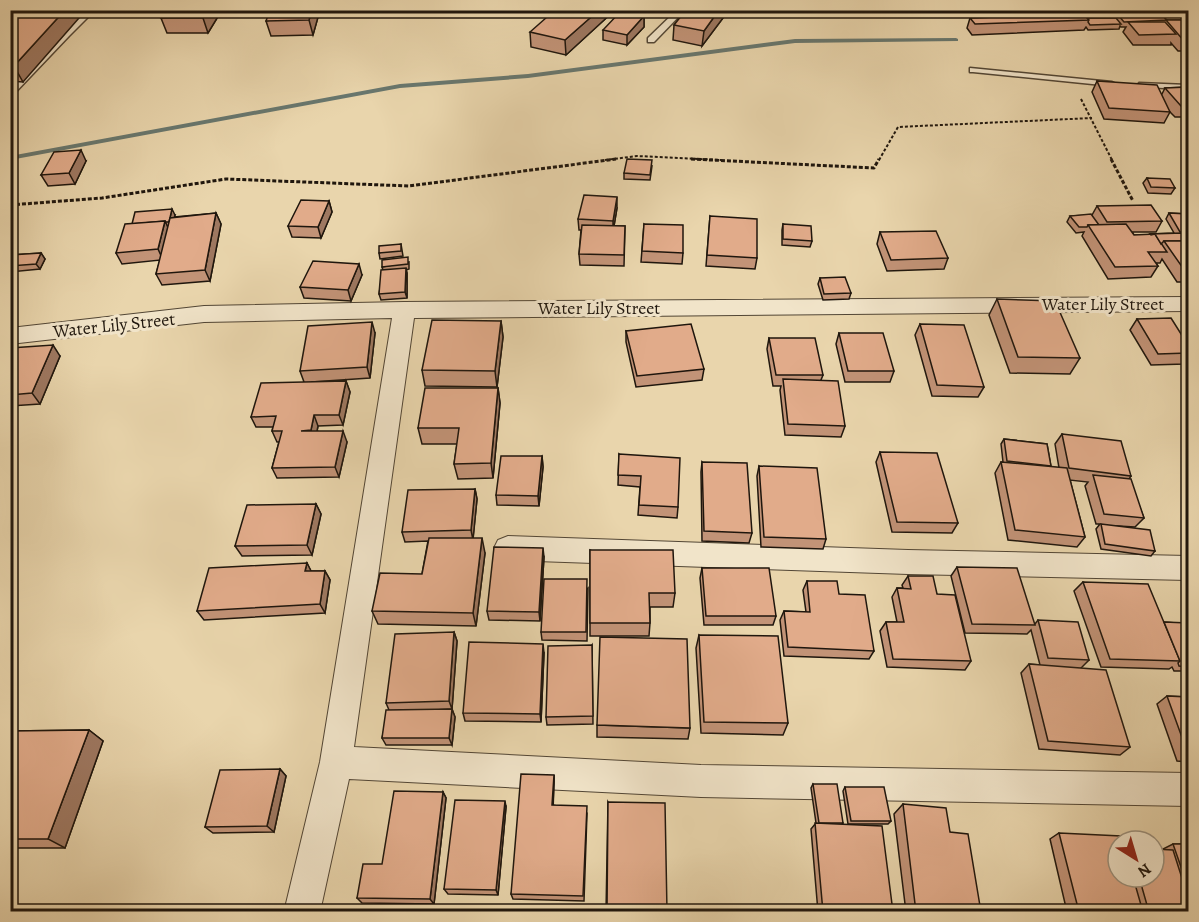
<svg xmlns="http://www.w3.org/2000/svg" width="1199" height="922" font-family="Alegreya,serif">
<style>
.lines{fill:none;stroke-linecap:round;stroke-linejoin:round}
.stream{fill:#68776e;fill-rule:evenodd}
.lane-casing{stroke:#524635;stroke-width:3}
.street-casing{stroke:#524635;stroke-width:2}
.path-far1{stroke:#1f160d;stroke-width:2;stroke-dasharray:3 2;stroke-linecap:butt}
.path{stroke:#1f160d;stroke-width:3;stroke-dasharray:4 2;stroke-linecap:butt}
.lane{fill:#f1e4c9;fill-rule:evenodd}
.street{fill:#f1e4c9;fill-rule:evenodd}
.wall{fill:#c29377;stroke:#1f160d;stroke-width:1.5}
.shaded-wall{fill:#9e7861;stroke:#1f160d;stroke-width:1.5}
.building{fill:#e1ab8a;stroke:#1f160d;stroke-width:1.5}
.labels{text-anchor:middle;stroke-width:6;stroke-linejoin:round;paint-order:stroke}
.street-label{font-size:18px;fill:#1f160d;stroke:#f1e4c9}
</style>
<rect width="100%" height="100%" fill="#e9d5ac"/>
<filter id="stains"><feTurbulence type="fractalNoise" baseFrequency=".00333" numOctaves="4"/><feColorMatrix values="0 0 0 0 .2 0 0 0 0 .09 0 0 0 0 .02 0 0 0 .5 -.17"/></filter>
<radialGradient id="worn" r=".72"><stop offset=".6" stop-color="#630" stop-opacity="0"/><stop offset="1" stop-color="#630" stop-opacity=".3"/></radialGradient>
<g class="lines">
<!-- stream -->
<path class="stream" d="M956,38L958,39V41L795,43L528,78L400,88L10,160V156L400,84L528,74L795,39Z"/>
<defs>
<g id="lane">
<path d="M87,10H95L69,36L10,98V91L63,32Z"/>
<path d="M677,10H685L654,42H648V38Z"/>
<path d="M970,68L1112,82L1116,84L1112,86L973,72H970Z"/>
<path d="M1139,83L1188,85V89L1142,87H1139Z"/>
</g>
<g id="street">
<path d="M1188,297V311L414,318L354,747L701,765L1188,773V806L701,797L349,779L320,912H284L320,762L392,318L204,322L10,344V328L204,306L404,302Z"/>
<path d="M508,536L908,550L1188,556V580L908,574L508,560L498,556L494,548L498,540Z"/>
</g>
</defs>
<!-- lane casing -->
<use href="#lane" class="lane-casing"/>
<!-- street casing -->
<use href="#street" class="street-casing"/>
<!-- path-far1 -->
<g class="path-far1">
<path d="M1081,99L1112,160"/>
<path d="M605,160L637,156L721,160"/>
<path d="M879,160L898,127L1092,118"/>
</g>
<!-- path -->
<g class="path">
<path d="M691,159L874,168L879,159"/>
<path d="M1111,159L1133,201"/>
<path d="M10,205L102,198L226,179L409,186L616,159"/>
</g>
<!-- lane -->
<use href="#lane" class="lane"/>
<!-- street -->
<use href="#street" class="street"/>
</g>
<!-- wall -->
<g class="wall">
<path d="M222,10L208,33H167L161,18Z"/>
<path d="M320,10L313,35L271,36L266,21Z"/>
<path d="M615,10L566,55L531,47L530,32Z"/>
<path d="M639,10H670L665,16Z"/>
<path d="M686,10H729L702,46L673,40L674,25Z"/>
<path d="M1008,10H1103L1108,15L1107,18H1116L1118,15H1131L1128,11V10H1160L1159,14L1167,20H1188V51H1178L1171,43V45H1133L1123,32L1126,27H1121L1120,26L1119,29L1088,30L1086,27L1084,30L972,35L967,28L970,18L1013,16Z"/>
<path d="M1184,10H1188V20L1182,14Z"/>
<path d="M644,16V27L627,45L603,40V30Z"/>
<path d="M10,23L23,82L10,81Z"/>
<path d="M1097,81L1162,94L1165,88L1188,87V117H1175L1170,112L1164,123L1104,119L1092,92Z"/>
<path d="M86,161L75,184L48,186L41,175Z"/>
<path d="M652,166L650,180L624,179V173Z"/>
<path d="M1147,178L1175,188L1171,194L1148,193L1143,183Z"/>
<path d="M329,201L332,212L321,238L292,237L288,226Z"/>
<path d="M1097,206L1162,221L1156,232H1132L1134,235H1149L1150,234L1174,233L1166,219L1169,213L1188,214V238H1185L1188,241V282H1177L1162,259L1160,263H1156L1158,266L1151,277L1108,279L1082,236L1084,232L1076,233L1067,222L1070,216L1092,215Z"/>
<path d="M617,208L614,226H625L624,266L580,265L579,254L581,230H579L578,219Z"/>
<path d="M216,213L221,224L210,281L162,285L156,274L160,260L122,264L116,253L132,224L175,215L174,217Z"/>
<path d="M710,216L757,258L755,269L706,266Z"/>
<path d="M644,224L683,253L682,264L641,262Z"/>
<path d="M783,224L812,241L810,247L782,245V230Z"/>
<path d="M880,232L948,258L944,269L887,271L877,244Z"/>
<path d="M401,244L403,256L380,259L379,253Z"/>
<path d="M41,253L45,259L40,269L10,272V255Z"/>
<path d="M409,262V269L406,270L407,273V298L381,300L379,294L383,270L382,267Z"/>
<path d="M362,275L351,301L304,298L300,287Z"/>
<path d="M820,278L851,293L849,299L823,300L818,284Z"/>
<path d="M997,299L1080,358L1070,374L1010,373L989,315Z"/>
<path d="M1137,319L1188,345V359L1185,364L1151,365L1130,330Z"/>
<path d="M501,321L503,337L497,387L425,386L422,370Z"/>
<path d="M920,324L984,387L978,397L932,396L915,335Z"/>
<path d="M626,331L704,369L702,380L636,387L626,342Z"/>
<path d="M375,333L370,378L311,382L346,381L350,392L343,425L318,426L317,431L347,442L339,477L277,478L272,468L279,442H277L272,431L273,427H256L251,417L304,382L300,371Z"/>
<path d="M839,333L894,371L890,382H845L836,344Z"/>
<path d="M769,338L823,375L821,380L845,426L841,437L785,435L780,390L781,386H773L767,349Z"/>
<path d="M10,348L60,356L40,404L10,406Z"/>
<path d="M498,388L500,403L493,478L458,479L454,464L457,444H422L418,428Z"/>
<path d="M1062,434L1131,476L1129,479L1144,518L1135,527L1117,526L1155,551L1151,556L1101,549L1096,529L1100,524H1096L1085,486L1088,482L1070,480L1085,537L1077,547L1008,540L995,473L1001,462H1003L1001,444L1004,439L1047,444L1051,467L1059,468L1055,444Z"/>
<path d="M880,452L958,523L952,533L892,532L876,462Z"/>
<path d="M619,454L678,507L677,518L638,515L640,487L618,485Z"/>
<path d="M542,456L543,467L539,506L497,505L496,495Z"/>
<path d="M702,462L752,533L749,543L702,541L701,472Z"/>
<path d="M759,466L826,539L823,549L761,547L757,476Z"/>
<path d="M475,489L477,499L473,538L485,553L476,626L378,624L372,611L422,574L428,541L405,542L402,532Z"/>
<path d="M316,504L321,514L312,555L242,556L235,546Z"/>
<path d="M590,550L675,593L673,607H650V623L649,636H590Z"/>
<path d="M544,557L540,621L489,620L487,611Z"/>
<path d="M307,563L311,571H325L330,580L325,613L204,620L197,611Z"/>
<path d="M957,567L1035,624L1038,620L1089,660L1081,668L1130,747L1120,755L1039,749L1021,673L1029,664L1040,665L1031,630L1027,634L965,633L951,576Z"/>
<path d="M702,568L776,616L773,625H704L700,578Z"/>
<path d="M908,576L937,594L971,661L965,670L887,667L880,631L886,622H897L892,597L897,588H903L902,585Z"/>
<path d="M807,581L839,594L874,651L869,659L784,656L780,620L784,611L806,612L803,590Z"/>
<path d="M1083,582L1164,622L1188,624V671H1174L1172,667L1169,669L1101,667L1074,591Z"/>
<path d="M588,588L587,641L542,640L541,632Z"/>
<path d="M1188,598V609L1186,601Z"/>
<path d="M454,632L457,641L452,709L434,710L452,709L455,717L452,745H386L382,738L389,710L386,703Z"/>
<path d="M699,635L788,723L783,735L701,733L696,648Z"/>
<path d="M592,645L593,724L547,725L546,717Z"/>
<path d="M544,653L541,722L465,721L463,713Z"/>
<path d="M1167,696L1188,697V762L1177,761L1157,704Z"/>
<path d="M597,725L690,728L688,739L597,737Z"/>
<path d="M89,730L103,741L65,848H10V731Z"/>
<path d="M280,769L286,776L274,832L213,833L205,827Z"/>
<path d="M554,775V782L553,805L587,813L584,901L513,899L511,894Z"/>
<path d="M813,784L843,823L842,824L893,912H818L811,829L816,823L811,788Z"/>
<path d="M845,787L891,821L888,824H848L843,791Z"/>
<path d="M443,792L446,798L434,904L362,903L357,898Z"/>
<path d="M608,802L667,912H606Z"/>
<path d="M903,804L950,832L981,912H906L894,814Z"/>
<path d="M506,807L498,895L448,894L444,889Z"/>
<path d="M1059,833L1118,877H1154L1163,849L1173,844H1188V912H1067L1050,839Z"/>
</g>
<!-- shaded-wall -->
<g class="shaded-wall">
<path d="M65,10H86L23,82L14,66Z"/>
<path d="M208,10H222L208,33L203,18Z"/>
<path d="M312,10H320L313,35L309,20Z"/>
<path d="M599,10H615L566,55L565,40Z"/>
<path d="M719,10H729L702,46L704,31Z"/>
<path d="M644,16V27L627,45V35Z"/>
<path d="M81,150L86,161L75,184L69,173Z"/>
<path d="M617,197V208L613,232V221Z"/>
<path d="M329,201L332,212L321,238L318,227Z"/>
<path d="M172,209L175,215L172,227L169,222Z"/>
<path d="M216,213L221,224L210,281L205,270Z"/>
<path d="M165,221L170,232L163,260L158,249Z"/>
<path d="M41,253L45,259L40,269L36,264Z"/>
<path d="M359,264L362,275L351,301L348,290Z"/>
<path d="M406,268L407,273V298L405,292Z"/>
<path d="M501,321L503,337L497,387L495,371Z"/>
<path d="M372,322L375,333L370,378L367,367Z"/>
<path d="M53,345L60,356L40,404L32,393Z"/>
<path d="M346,381L350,392L343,425L339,415Z"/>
<path d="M498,388L500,403L493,478L491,463Z"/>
<path d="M314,415L318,426L315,441L311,430Z"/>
<path d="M343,431L347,442L339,477L335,467Z"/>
<path d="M542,456L543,467L539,506L538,496Z"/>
<path d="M475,489L477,499L473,540L471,530Z"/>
<path d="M316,504L321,514L312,555L307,545Z"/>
<path d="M482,538L485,553L476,626L473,613Z"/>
<path d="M543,548L544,557L540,621L539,612Z"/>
<path d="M307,563L312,573L305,571Z"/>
<path d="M325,571L330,580L325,613L320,604Z"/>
<path d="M454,632L457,641L452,709L449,701Z"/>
<path d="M543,644L544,653L541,722L540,714Z"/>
<path d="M452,709L455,717L452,745L449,738Z"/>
<path d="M89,730L103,741L65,848L48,839Z"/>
<path d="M280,769L286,776L274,832L267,826Z"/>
<path d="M554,775V782L553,812L552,805Z"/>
<path d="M443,792L446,798L434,904L430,899Z"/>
<path d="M505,801L506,807L498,895L496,890Z"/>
</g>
<!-- building -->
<g class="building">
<path d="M23,10H65L14,66H10V23Z"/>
<path d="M166,10H208L203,18H161Z"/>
<path d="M270,10H312L309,20L266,21Z"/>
<path d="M555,10H599L565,40L530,32Z"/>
<path d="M686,10H719L704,31L674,25Z"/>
<path d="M1094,10H1103L1108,15L1098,16L1094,12Z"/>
<path d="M1135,10H1160V11L1137,12Z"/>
<path d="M620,12L644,16L627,35L603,30Z"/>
<path d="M1083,14L1089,20L975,24L970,18Z"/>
<path d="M1160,14L1167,20L1124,22L1118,15Z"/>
<path d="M1088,18H1116L1121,24L1090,25L1088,22L1089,20Z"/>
<path d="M1166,20H1188V41H1184Z"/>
<path d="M1128,22H1165L1176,34L1139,35Z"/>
<path d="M1097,81L1157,85L1170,112L1109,108Z"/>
<path d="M1188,87V106H1181L1165,88Z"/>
<path d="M81,150L69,173L41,175L54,152Z"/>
<path d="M627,159L652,160L650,175L624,173Z"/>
<path d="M1147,178L1170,179L1175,188L1151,187Z"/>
<path d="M584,195L617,197L613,221L578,219Z"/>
<path d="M301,200L329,201L318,227L288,226Z"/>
<path d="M1151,205L1162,221L1107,222L1097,206Z"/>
<path d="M172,209L169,222H166L165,221L132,224L135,212Z"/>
<path d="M216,213L205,270L156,274L170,218Z"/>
<path d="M1169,213L1188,214V232H1180Z"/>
<path d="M1091,214L1099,225H1088L1087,227H1079L1070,216Z"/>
<path d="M710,216L757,219V258L707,255Z"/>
<path d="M165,221L158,249L116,253L125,224Z"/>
<path d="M644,224L683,225V253L642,251Z"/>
<path d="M783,224L811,226L812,241L783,239Z"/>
<path d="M1126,224L1134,235L1155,234L1167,252H1148L1158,266L1115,267L1088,225Z"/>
<path d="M582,225L625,226L624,255L579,254Z"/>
<path d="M936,231L948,258L891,260L880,232Z"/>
<path d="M1183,233L1187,241H1164L1161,244L1155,234L1151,235L1150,234Z"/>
<path d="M1164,241H1188V271H1185Z"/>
<path d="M401,244V251L379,253V246Z"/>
<path d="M41,253L36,264L10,266V255Z"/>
<path d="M408,257V264L382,267V260Z"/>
<path d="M313,261L359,264L348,290L300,287Z"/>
<path d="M406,268L405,292L379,294L381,270Z"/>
<path d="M845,277L851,293L824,294L820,278Z"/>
<path d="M997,299L1055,301L1080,358L1018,357Z"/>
<path d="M1171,318L1188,345V353L1158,354L1137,319Z"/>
<path d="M432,320L501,321L495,371L422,370Z"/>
<path d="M372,322L367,367L300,371L308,326Z"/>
<path d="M691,324L704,369L637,376L626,331Z"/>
<path d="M920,324L964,325L984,387L937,385Z"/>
<path d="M839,333H883L894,371H848Z"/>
<path d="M769,338H815L823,375H776Z"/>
<path d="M53,345L32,393L10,395V348Z"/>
<path d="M783,379L838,381L845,426L788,424Z"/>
<path d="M346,381L339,415H314L311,430L301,431H343L335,467L272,468L282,431H272L276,416L251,417L261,383Z"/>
<path d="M425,388H498L491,463L454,464L459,428H418Z"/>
<path d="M1062,434L1121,441L1131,476L1069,468Z"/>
<path d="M1004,439L1047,444L1051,466L1007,461Z"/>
<path d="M880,452L937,453L958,523L897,522Z"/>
<path d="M619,454L680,458L678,507L639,505L641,476L618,475Z"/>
<path d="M501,456H542L538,496L496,495Z"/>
<path d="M702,462L747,463L752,533L704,531Z"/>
<path d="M1001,462L1067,468L1085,537L1015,530Z"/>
<path d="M759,466L817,468L826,539L764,537Z"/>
<path d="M1093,475L1131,479L1144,518L1104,514Z"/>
<path d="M475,489L471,530L402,532L408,490Z"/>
<path d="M316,504L307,545L235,546L247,505Z"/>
<path d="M1101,524L1150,530L1155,551L1105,544Z"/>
<path d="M429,538H482L473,613L372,611L380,573L422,574Z"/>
<path d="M494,547L543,548L539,612L487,611Z"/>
<path d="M590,550H673L675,593H649L650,623H590Z"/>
<path d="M307,563L305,571H325L320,604L197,611L209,568Z"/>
<path d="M957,567L1017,568L1035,625L972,624Z"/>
<path d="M702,568H769L776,616H706Z"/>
<path d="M908,576H933L937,594L955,595L971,661L893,659L886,622H904L897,588L911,589Z"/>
<path d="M544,579H587L586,632H541Z"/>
<path d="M807,581H837L839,594L865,595L874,651L788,647L784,611L810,612Z"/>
<path d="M1083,582L1148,584L1180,661L1110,659Z"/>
<path d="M1038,620L1078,622L1089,660L1048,658Z"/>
<path d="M1164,622L1188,623V667L1179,666L1178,663L1180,661Z"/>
<path d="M454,632L449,701L386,703L395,634Z"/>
<path d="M699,635L778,636L788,723L704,722Z"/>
<path d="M600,637L687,639L690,728L597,725Z"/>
<path d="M469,642L543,644L540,714L463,713Z"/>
<path d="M592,645L593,716L546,717L548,646Z"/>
<path d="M1029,664L1106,670L1130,747L1048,741Z"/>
<path d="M1167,696L1188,697V754Z"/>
<path d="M452,709L449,738H382L386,710Z"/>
<path d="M89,730L48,839H10V731Z"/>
<path d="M280,769L267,826L205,827L220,770Z"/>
<path d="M521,774L554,775L552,805L587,806L583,896L511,894Z"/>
<path d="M813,784H837L843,823H819Z"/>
<path d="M845,787H884L891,821H851Z"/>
<path d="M394,791L443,792L430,899L357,898L363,864H382Z"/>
<path d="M455,800L505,801L496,890L444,889Z"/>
<path d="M608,802L665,803L667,911L607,910Z"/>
<path d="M903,804L946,808L950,832L968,834L981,912H916Z"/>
<path d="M815,823L882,826L893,912H823Z"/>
<path d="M1059,833L1121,836L1122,841H1118V877H1133L1143,912H1079Z"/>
<path d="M1173,844H1188V887Z"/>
<path d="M1154,849L1173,850L1188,897V912H1149L1139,877H1154Z"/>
<path d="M352,906L433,907V912H351Z"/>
<path d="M569,909V912H500V911Z"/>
</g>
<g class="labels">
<!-- street labels -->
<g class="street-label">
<text x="1103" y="310">Water Lily Street</text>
<text x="599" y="314">Water Lily Street</text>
<text transform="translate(114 325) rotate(-6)" y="6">Water Lily Street</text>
</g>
</g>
<!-- margin -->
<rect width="1199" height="922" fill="none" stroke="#e9d5ac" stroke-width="36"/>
<rect x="12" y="12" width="1175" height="898" fill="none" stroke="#1f160d" stroke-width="3"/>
<rect x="18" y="18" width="1163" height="886" fill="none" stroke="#1f160d" stroke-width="1.5"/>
<!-- north arrow -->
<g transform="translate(1136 859) rotate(143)"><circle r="28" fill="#f1e4c9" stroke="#9d927e" stroke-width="1.5"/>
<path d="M0-4.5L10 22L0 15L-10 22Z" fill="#8f2418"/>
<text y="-9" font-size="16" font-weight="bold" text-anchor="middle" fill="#1f160d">N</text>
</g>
<rect width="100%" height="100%" filter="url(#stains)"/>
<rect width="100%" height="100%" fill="url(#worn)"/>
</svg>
